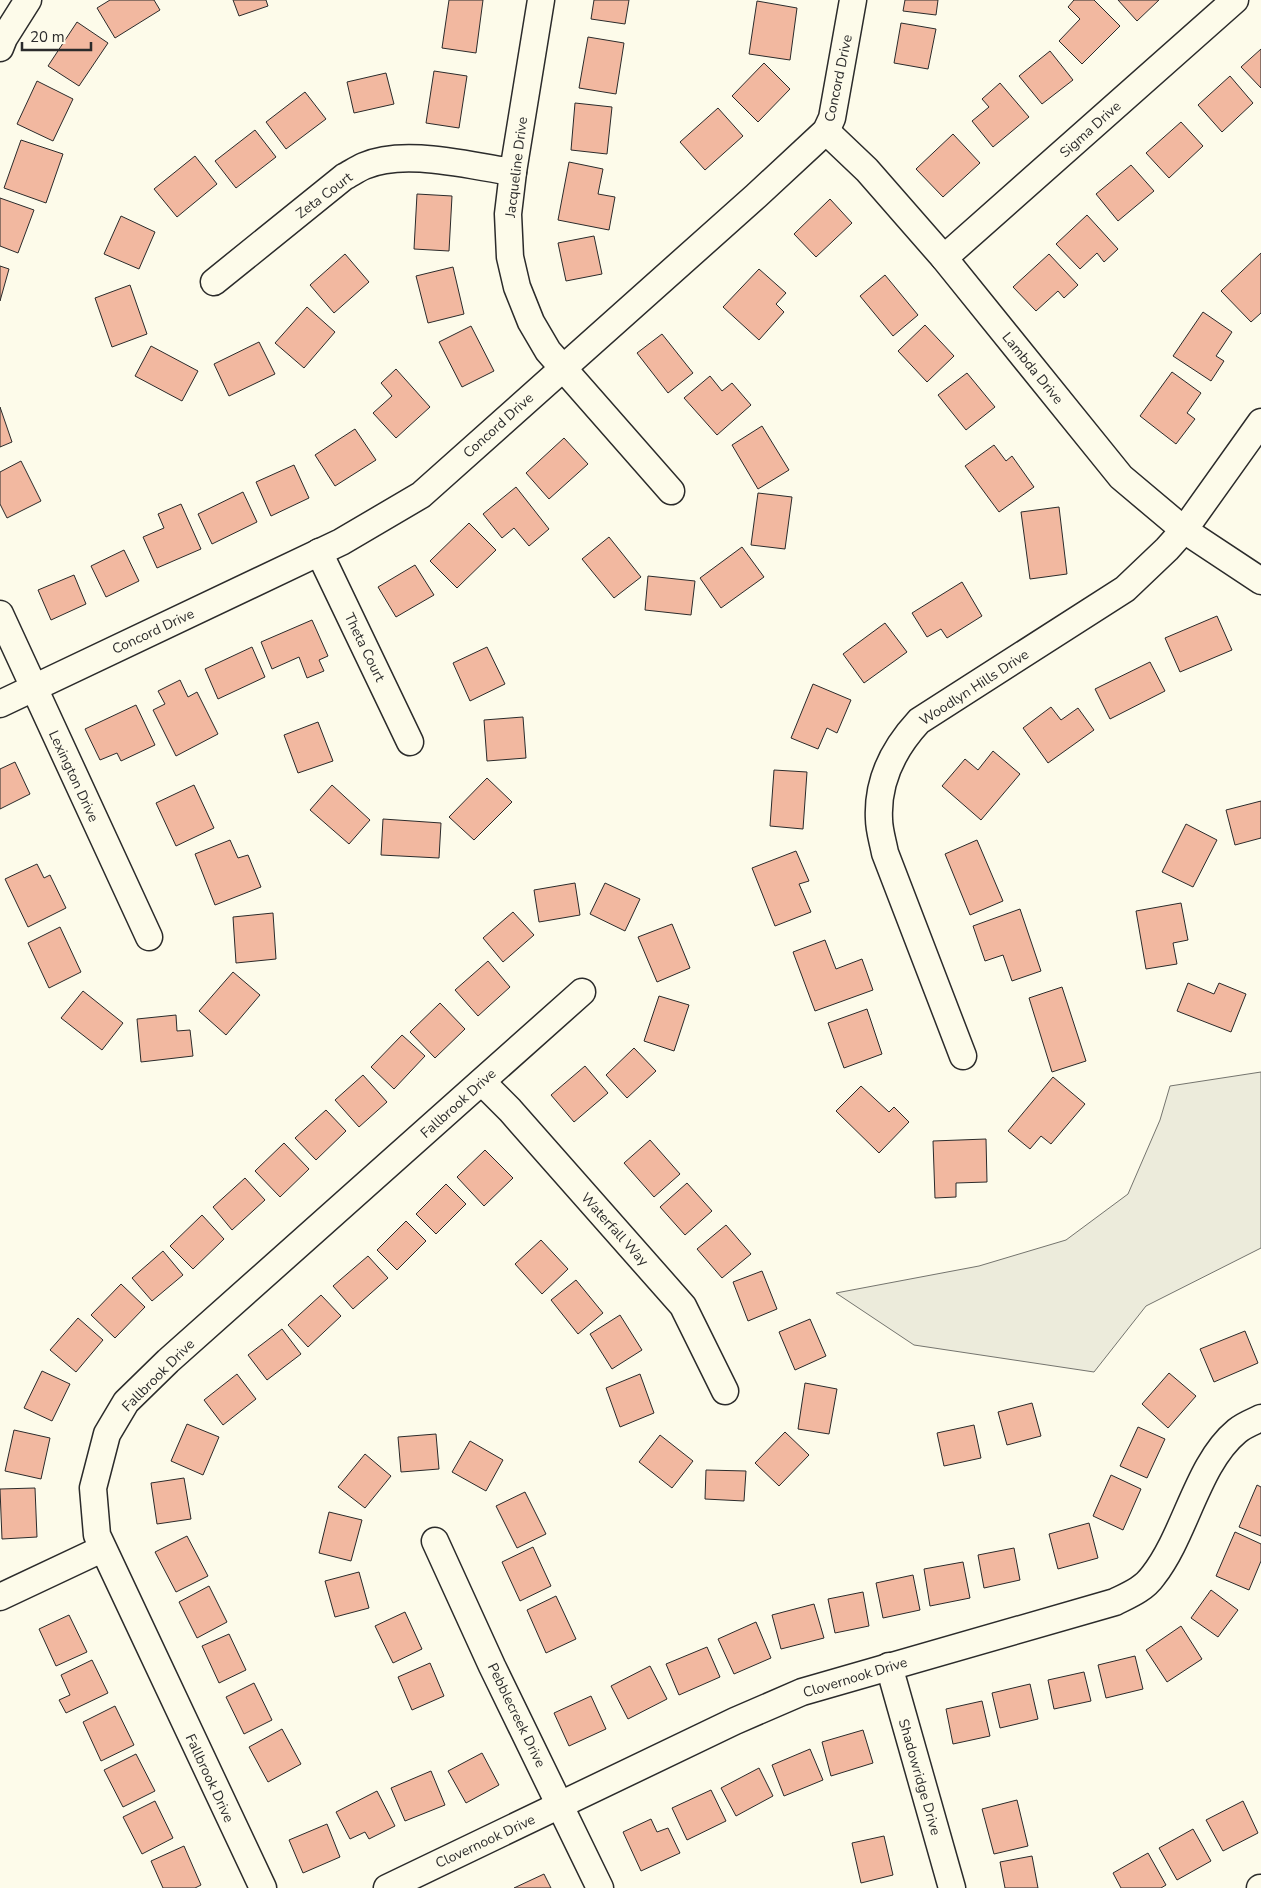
<svg xmlns="http://www.w3.org/2000/svg" width="1261" height="1888" font-family="'Nunito Sans',sans-serif">
<style>
.green{fill:#ecebdb;stroke:#74746e}
.building{fill:#f2b8a0;stroke:#2b2b2b}
.lines{fill:none;stroke-linecap:round;stroke-linejoin:round}
.minor-casing{stroke:#2b2b2b;stroke-width:29}
.minor{stroke:#fdfbea;stroke-width:26}
.labels{text-anchor:middle;stroke-width:4;stroke-linejoin:round;paint-order:stroke}
.street-label{font-size:14px;fill:#2b2b2b;stroke:#fdfbea}
</style>
<rect width="100%" height="100%" fill="#fdfbea"/>
<!-- green -->
<path class="green" d="M1261,1072V1248L1146,1306L1094,1372L914,1345L836,1293L979,1266L1066,1240L1128,1194L1160,1120L1170,1086Z"/>
<!-- building -->
<g class="building">
<path d="M110,0H154L160,10L115,38L97,8Z"/>
<path d="M233,0H266L268,6L239,16Z"/>
<path d="M449,0H483L476,53L442,48Z"/>
<path d="M594,0H629L625,24L591,19Z"/>
<path d="M905,0H938L936,15L903,11Z"/>
<path d="M1074,0H1094L1120,26L1082,64L1059,41L1080,19L1068,7Z"/>
<path d="M1118,0H1159L1137,21Z"/>
<path d="M757,1L797,8L790,60L749,54Z"/>
<path d="M77,22L108,43L79,86L48,66Z"/>
<path d="M901,23L936,29L928,69L894,63Z"/>
<path d="M588,37L624,43L616,94L579,88Z"/>
<path d="M1261,49V88L1241,67Z"/>
<path d="M1050,51L1073,80L1042,104L1019,76Z"/>
<path d="M764,63L790,89L758,122L732,96Z"/>
<path d="M434,71L467,76L459,128L426,123Z"/>
<path d="M386,73L394,104L354,113L347,82Z"/>
<path d="M1230,76L1253,103L1222,132L1198,105Z"/>
<path d="M37,81L73,99L53,141L17,124Z"/>
<path d="M1000,83L1029,117L993,147L972,121L989,107L982,99Z"/>
<path d="M305,92L326,119L286,149L266,122Z"/>
<path d="M575,103L612,107L607,154L571,150Z"/>
<path d="M718,108L743,136L705,170L680,142Z"/>
<path d="M1181,122L1203,146L1169,178L1146,153Z"/>
<path d="M255,130L276,157L236,188L215,161Z"/>
<path d="M953,134L980,163L943,197L916,169Z"/>
<path d="M21,140L63,154L46,203L4,188Z"/>
<path d="M195,156L217,184L177,217L154,189Z"/>
<path d="M569,162L603,169L598,194L615,197L609,230L558,220Z"/>
<path d="M1131,165L1154,191L1118,221L1096,194Z"/>
<path d="M417,194L452,196L449,251L414,249Z"/>
<path d="M0,198L34,210L18,253L0,246Z"/>
<path d="M830,199L852,223L816,257L794,234Z"/>
<path d="M1087,215L1118,249L1104,262L1097,253L1080,269L1056,244Z"/>
<path d="M121,216L155,232L139,269L104,254Z"/>
<path d="M594,236L602,274L566,281L558,243Z"/>
<path d="M1261,253V313L1251,322L1221,291Z"/>
<path d="M345,254L369,282L334,313L310,285Z"/>
<path d="M1049,254L1078,285L1064,298L1058,291L1036,311L1013,287Z"/>
<path d="M0,266L9,269L0,301Z"/>
<path d="M453,267L464,314L428,323L416,276Z"/>
<path d="M759,269L786,293L776,304L784,312L759,340L723,307Z"/>
<path d="M885,275L918,315L893,336L860,296Z"/>
<path d="M130,285L147,334L112,347L95,298Z"/>
<path d="M307,307L335,332L304,368L275,343Z"/>
<path d="M1203,312L1232,332L1216,356L1224,361L1211,381L1173,356Z"/>
<path d="M925,325L954,356L927,382L898,351Z"/>
<path d="M471,326L494,371L462,387L439,342Z"/>
<path d="M662,334L693,373L668,393L637,353Z"/>
<path d="M259,342L275,374L229,396L214,364Z"/>
<path d="M151,346L198,371L182,401L135,376Z"/>
<path d="M396,369L430,407L396,438L373,413L392,396L381,383Z"/>
<path d="M1172,372L1201,393L1187,413L1195,419L1176,444L1140,416Z"/>
<path d="M967,373L995,407L966,430L938,395Z"/>
<path d="M710,376L722,391L732,383L751,405L717,435L684,398Z"/>
<path d="M0,407L12,442L0,447Z"/>
<path d="M762,426L789,470L758,489L732,445Z"/>
<path d="M355,429L376,460L335,486L315,455Z"/>
<path d="M564,438L588,464L549,499L526,473Z"/>
<path d="M994,445L1006,461L1012,456L1034,487L999,512L965,466Z"/>
<path d="M21,461L41,501L7,518L0,504V472Z"/>
<path d="M294,465L309,498L271,516L256,482Z"/>
<path d="M516,487L549,529L529,546L514,528L502,538L483,514Z"/>
<path d="M243,492L257,522L212,544L198,514Z"/>
<path d="M758,493L792,497L785,549L751,545Z"/>
<path d="M181,504L201,549L157,568L143,537L164,528L158,514Z"/>
<path d="M1059,507L1067,574L1030,579L1021,512Z"/>
<path d="M469,523L496,550L457,588L430,561Z"/>
<path d="M609,537L641,577L614,598L582,559Z"/>
<path d="M742,547L764,577L721,608L700,578Z"/>
<path d="M124,550L139,581L106,597L91,566Z"/>
<path d="M415,565L434,595L396,617L378,587Z"/>
<path d="M74,575L86,604L51,620L38,590Z"/>
<path d="M648,576L695,581L691,615L645,610Z"/>
<path d="M962,582L982,616L947,638L941,629L927,637L912,613Z"/>
<path d="M1217,616L1232,650L1180,672L1165,638Z"/>
<path d="M312,620L328,656L319,660L324,671L307,678L299,657L272,669L261,642Z"/>
<path d="M885,623L907,652L864,683L843,654Z"/>
<path d="M252,647L265,677L218,699L205,669Z"/>
<path d="M487,647L505,684L470,701L453,663Z"/>
<path d="M1150,662L1165,691L1110,719L1095,689Z"/>
<path d="M180,680L188,697L197,692L218,734L176,756L153,710L165,704L158,691Z"/>
<path d="M813,684L851,700L837,733L827,728L818,749L791,738Z"/>
<path d="M136,705L155,745L121,761L117,753L100,760L85,729Z"/>
<path d="M1051,707L1061,720L1078,708L1094,730L1048,763L1023,728Z"/>
<path d="M523,717L526,758L487,761L484,720Z"/>
<path d="M318,722L333,761L298,773L284,735Z"/>
<path d="M993,751L1020,774L981,820L942,786L965,759L978,770Z"/>
<path d="M15,762L30,794L0,809V769Z"/>
<path d="M774,770L807,772L803,829L770,826Z"/>
<path d="M487,778L512,802L474,840L449,817Z"/>
<path d="M194,785L214,828L176,846L156,803Z"/>
<path d="M332,785L370,820L349,844L310,810Z"/>
<path d="M1261,801V838L1235,845L1226,810Z"/>
<path d="M383,819L441,823L439,858L381,855Z"/>
<path d="M1186,824L1217,840L1193,887L1162,872Z"/>
<path d="M230,840L238,858L248,855L261,887L215,905L195,854Z"/>
<path d="M977,840L1003,901L970,915L945,854Z"/>
<path d="M796,851L809,881L799,884L811,912L775,926L752,868Z"/>
<path d="M37,864L44,878L50,875L66,908L28,927L5,879Z"/>
<path d="M575,883L580,915L539,922L534,890Z"/>
<path d="M605,883L640,899L625,931L590,914Z"/>
<path d="M1181,903L1188,940L1173,943L1177,964L1146,969L1136,911Z"/>
<path d="M1020,909L1041,971L1012,981L1003,955L985,961L973,926Z"/>
<path d="M513,912L534,935L503,962L483,938Z"/>
<path d="M273,913L276,959L236,963L233,917Z"/>
<path d="M672,924L690,968L657,982L638,937Z"/>
<path d="M60,927L81,972L49,988L28,943Z"/>
<path d="M825,940L836,969L862,959L873,990L815,1011L793,952Z"/>
<path d="M488,961L510,987L478,1016L455,990Z"/>
<path d="M233,972L260,995L226,1035L199,1011Z"/>
<path d="M1188,983L1214,994L1219,983L1246,994L1231,1032L1177,1011Z"/>
<path d="M1062,987L1086,1061L1052,1072L1029,998Z"/>
<path d="M83,991L123,1023L102,1050L61,1018Z"/>
<path d="M659,996L689,1005L674,1051L644,1041Z"/>
<path d="M440,1003L465,1029L435,1058L410,1032Z"/>
<path d="M867,1009L882,1054L844,1068L828,1023Z"/>
<path d="M176,1015L177,1031L190,1030L193,1056L141,1062L137,1019Z"/>
<path d="M402,1035L425,1056L394,1089L371,1067Z"/>
<path d="M634,1048L656,1071L627,1098L606,1075Z"/>
<path d="M585,1066L608,1093L574,1122L551,1095Z"/>
<path d="M363,1075L387,1102L359,1127L335,1100Z"/>
<path d="M1053,1077L1085,1104L1051,1144L1041,1136L1030,1149L1008,1131Z"/>
<path d="M861,1086L889,1112L894,1107L909,1122L879,1153L836,1111Z"/>
<path d="M326,1110L346,1131L316,1160L295,1138Z"/>
<path d="M986,1139L987,1182L956,1183V1197L935,1198L933,1141Z"/>
<path d="M650,1140L680,1174L654,1197L624,1163Z"/>
<path d="M284,1143L309,1169L280,1197L255,1171Z"/>
<path d="M485,1150L513,1178L484,1206L457,1177Z"/>
<path d="M245,1178L265,1200L232,1230L213,1207Z"/>
<path d="M687,1183L712,1211L685,1235L660,1207Z"/>
<path d="M446,1184L466,1204L436,1234L416,1214Z"/>
<path d="M202,1215L224,1239L193,1269L170,1246Z"/>
<path d="M406,1221L426,1241L397,1270L377,1250Z"/>
<path d="M726,1225L751,1254L722,1278L697,1249Z"/>
<path d="M541,1240L568,1269L542,1294L515,1264Z"/>
<path d="M163,1251L183,1275L152,1301L132,1278Z"/>
<path d="M368,1256L388,1278L353,1309L333,1286Z"/>
<path d="M762,1271L777,1309L748,1321L733,1282Z"/>
<path d="M576,1280L603,1313L578,1334L551,1300Z"/>
<path d="M121,1284L145,1307L115,1338L91,1315Z"/>
<path d="M321,1295L341,1316L308,1347L288,1325Z"/>
<path d="M620,1315L642,1350L612,1369L590,1334Z"/>
<path d="M78,1318L103,1340L76,1372L50,1350Z"/>
<path d="M810,1319L826,1356L795,1370L779,1332Z"/>
<path d="M282,1329L301,1354L267,1380L248,1355Z"/>
<path d="M1245,1331L1258,1363L1214,1382L1200,1349Z"/>
<path d="M42,1371L70,1384L52,1421L24,1408Z"/>
<path d="M1169,1373L1196,1396L1168,1428L1142,1404Z"/>
<path d="M237,1374L256,1399L223,1425L204,1400Z"/>
<path d="M640,1374L654,1413L620,1427L606,1388Z"/>
<path d="M805,1383L837,1389L829,1434L798,1429Z"/>
<path d="M1032,1403L1041,1436L1007,1445L998,1412Z"/>
<path d="M187,1424L219,1437L203,1475L171,1461Z"/>
<path d="M974,1425L981,1458L944,1466L937,1433Z"/>
<path d="M1138,1427L1165,1439L1147,1478L1120,1466Z"/>
<path d="M14,1430L50,1438L41,1479L5,1471Z"/>
<path d="M785,1432L809,1455L779,1486L755,1463Z"/>
<path d="M436,1434L439,1469L401,1472L398,1437Z"/>
<path d="M660,1435L693,1461L672,1488L639,1462Z"/>
<path d="M470,1441L503,1460L486,1491L452,1472Z"/>
<path d="M365,1454L391,1476L365,1508L338,1487Z"/>
<path d="M706,1470L746,1471L744,1501L705,1499Z"/>
<path d="M1111,1475L1141,1489L1123,1530L1093,1516Z"/>
<path d="M184,1478L191,1519L157,1524L151,1483Z"/>
<path d="M1257,1485L1261,1487V1536L1239,1527Z"/>
<path d="M35,1488L37,1537L2,1539L0,1489Z"/>
<path d="M525,1492L546,1534L517,1548L496,1506Z"/>
<path d="M329,1512L362,1520L351,1561L319,1553Z"/>
<path d="M1089,1523L1098,1558L1058,1569L1049,1534Z"/>
<path d="M1235,1532L1261,1544V1561L1249,1590L1216,1576Z"/>
<path d="M187,1536L208,1576L176,1592L155,1552Z"/>
<path d="M533,1547L551,1586L520,1601L502,1562Z"/>
<path d="M1014,1548L1020,1580L984,1588L978,1555Z"/>
<path d="M963,1562L970,1598L930,1606L924,1569Z"/>
<path d="M359,1572L369,1608L335,1617L325,1581Z"/>
<path d="M913,1575L920,1610L883,1618L876,1583Z"/>
<path d="M209,1586L227,1622L197,1638L179,1602Z"/>
<path d="M1211,1590L1238,1610L1218,1637L1191,1618Z"/>
<path d="M863,1592L869,1626L835,1633L828,1599Z"/>
<path d="M556,1596L576,1639L546,1653L527,1610Z"/>
<path d="M814,1604L824,1638L781,1649L772,1615Z"/>
<path d="M405,1612L422,1649L393,1663L375,1626Z"/>
<path d="M69,1615L87,1652L56,1666L39,1629Z"/>
<path d="M756,1622L771,1658L734,1674L718,1639Z"/>
<path d="M1181,1626L1202,1659L1167,1682L1146,1650Z"/>
<path d="M229,1634L246,1670L219,1683L202,1646Z"/>
<path d="M707,1647L720,1677L679,1695L666,1664Z"/>
<path d="M1135,1656L1143,1689L1106,1698L1098,1665Z"/>
<path d="M92,1660L108,1693L66,1713L59,1700L70,1695L61,1675Z"/>
<path d="M430,1663L444,1696L412,1710L398,1677Z"/>
<path d="M650,1666L667,1699L628,1719L611,1686Z"/>
<path d="M1084,1672L1091,1701L1054,1709L1048,1680Z"/>
<path d="M254,1683L272,1720L244,1734L226,1697Z"/>
<path d="M1030,1684L1038,1719L1000,1728L992,1693Z"/>
<path d="M591,1696L606,1729L569,1746L554,1713Z"/>
<path d="M982,1701L990,1736L953,1744L946,1709Z"/>
<path d="M115,1706L134,1745L101,1761L83,1722Z"/>
<path d="M282,1729L301,1764L268,1782L249,1747Z"/>
<path d="M863,1730L873,1763L831,1776L822,1742Z"/>
<path d="M810,1749L823,1780L784,1796L772,1765Z"/>
<path d="M482,1753L499,1785L466,1803L448,1771Z"/>
<path d="M136,1754L155,1791L123,1807L104,1770Z"/>
<path d="M759,1768L773,1796L736,1816L721,1788Z"/>
<path d="M431,1771L445,1805L405,1821L391,1788Z"/>
<path d="M711,1790L726,1821L687,1840L672,1808Z"/>
<path d="M377,1791L395,1826L369,1839L365,1832L350,1839L336,1812Z"/>
<path d="M1017,1800L1028,1846L994,1854L982,1809Z"/>
<path d="M155,1801L173,1838L142,1854L123,1817Z"/>
<path d="M1243,1801L1258,1833L1223,1851L1206,1820Z"/>
<path d="M651,1819L657,1832L668,1828L680,1853L641,1871L623,1832Z"/>
<path d="M327,1824L340,1857L303,1873L289,1840Z"/>
<path d="M1193,1829L1211,1861L1177,1880L1159,1848Z"/>
<path d="M884,1836L893,1875L861,1883L852,1843Z"/>
<path d="M184,1846L201,1885L195,1888H163L151,1861Z"/>
<path d="M1148,1853L1166,1885L1161,1888H1121L1113,1873Z"/>
<path d="M1032,1856L1038,1888H1005L1000,1862Z"/>
<path d="M544,1874L551,1888H514Z"/>
</g>
<g class="lines">
<defs>
<g id="minor">
<path d="M541,0L513,172L508,214L510,257L517,287L531,322L548,351L671,491"/>
<path d="M0,48L4,38L28,0"/>
<path d="M826,131L867,170L944,258L1121,477L1184,530L1261,581"/>
<path d="M944,258L1235,0"/>
<path d="M214,282L344,177C350,174 357,169 364,166C405,148 469,166 513,172"/>
<path d="M319,552L410,742"/>
<path d="M0,614L149,937"/>
<path d="M0,704L341,542L421,495L756,196L826,131L832,118L853,0"/>
<path d="M963,1056L885,853C883,842 879,830 879,819C877,780 894,748 919,721L1125,589L1167,549L1184,530L1261,422"/>
<path d="M482,1082L510,1110L683,1306L725,1391"/>
<path d="M435,1541L492,1666L600,1888"/>
<path d="M0,1597L102,1549"/>
<path d="M889,1666L952,1888"/>
<path d="M263,1888L97,1535L93,1488L107,1434L126,1402L168,1361L582,992"/>
<path d="M387,1888L735,1721L802,1692L1115,1602C1129,1595 1144,1589 1153,1576C1186,1534 1197,1464 1237,1431C1244,1425 1253,1422 1261,1418"/>
<path d="M1260,1888H1261"/>
</g>
</defs>
<!-- minor casing -->
<use href="#minor" class="minor-casing"/>
<!-- minor -->
<use href="#minor" class="minor"/>
</g>
<g class="labels">
<!-- street labels -->
<g class="street-label">
<text transform="translate(838 78) rotate(-78)" y="5">Concord Drive</text>
<text transform="translate(1090 129) rotate(-42)" y="5">Sigma Drive</text>
<text transform="translate(516 167) rotate(-83)" y="5">Jacqueline Drive</text>
<text transform="translate(324 195) rotate(-37)" y="5">Zeta Court</text>
<text transform="translate(1033 368) rotate(51)" y="5">Lambda Drive</text>
<text transform="translate(498 425) rotate(-42)" y="5">Concord Drive</text>
<text transform="translate(153 631) rotate(-25)" y="5">Concord Drive</text>
<text transform="translate(365 647) rotate(64)" y="5">Theta Court</text>
<text transform="translate(974 687) rotate(-33)" y="5">Woodlyn Hills Drive</text>
<text transform="translate(74 776) rotate(65)" y="5">Lexington Drive</text>
<text transform="translate(458 1103) rotate(-42)" y="5">Fallbrook Drive</text>
<text transform="translate(615 1229) rotate(48)" y="5">Waterfall Way</text>
<text transform="translate(158 1375) rotate(-45)" y="5">Fallbrook Drive</text>
<text transform="translate(855 1677) rotate(-17)" y="5">Clovernook Drive</text>
<text transform="translate(517 1715) rotate(64)" y="5">Pebblecreek Drive</text>
<text transform="translate(920 1777) rotate(74)" y="5">Shadowridge Drive</text>
<text transform="translate(210 1778) rotate(65)" y="5">Fallbrook Drive</text>
<text transform="translate(485 1841) rotate(-25)" y="5">Clovernook Drive</text>
</g>
</g>
<!-- scale -->
<path d="M22 42v8h69v-8" fill="none" stroke="#2b2b2b" stroke-width="2.5"/>
<text x="30" y="42" font-size="15" fill="#2b2b2b" stroke="#fdfbea" stroke-width="4" paint-order="stroke">20 m</text>
</svg>
